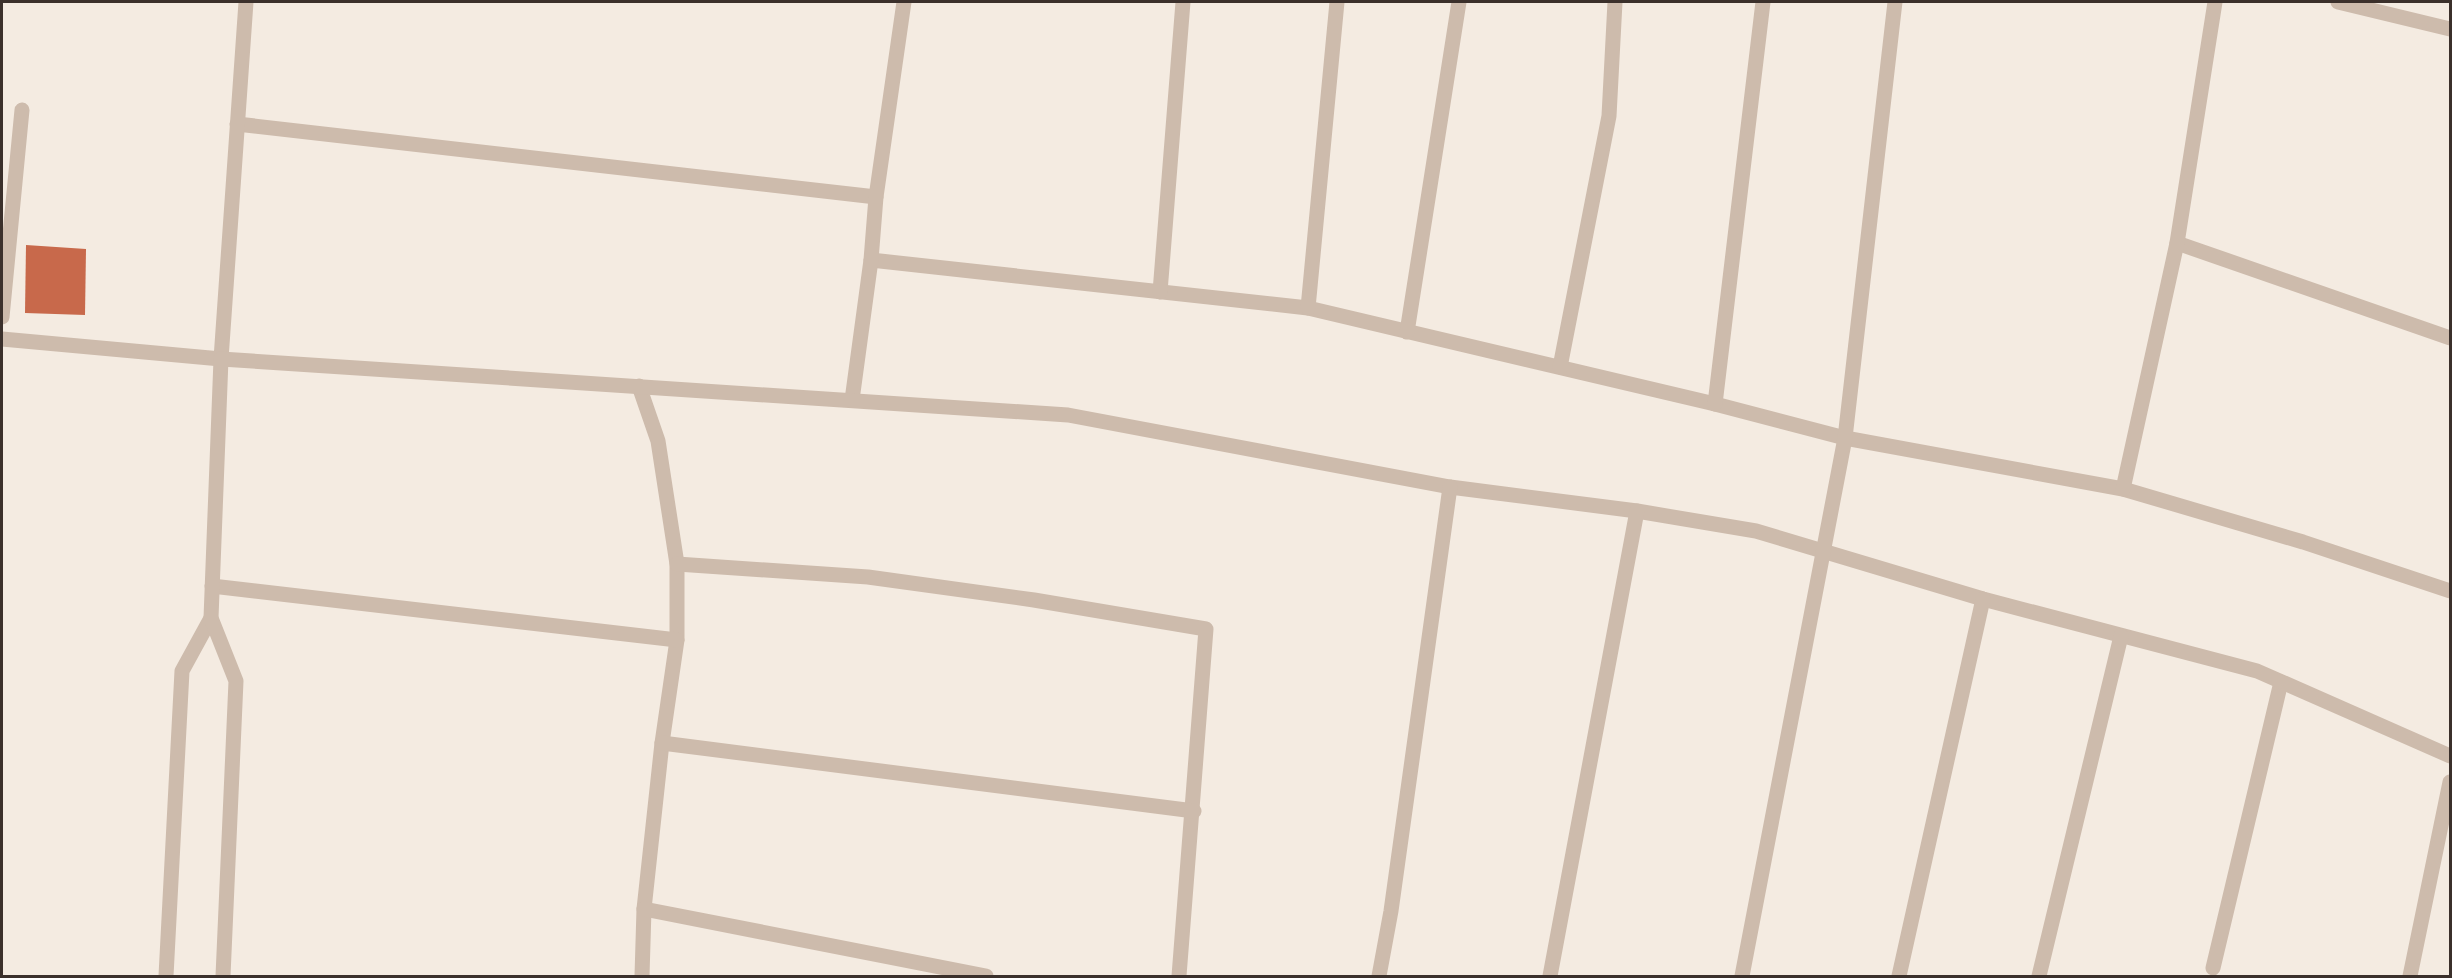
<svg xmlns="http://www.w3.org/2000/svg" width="2452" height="978" font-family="Cabin,sans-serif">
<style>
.building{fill:#c8694b}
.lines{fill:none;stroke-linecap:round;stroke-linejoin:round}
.minor{stroke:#cdbbac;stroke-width:15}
</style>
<rect width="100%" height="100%" fill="#f4ebe1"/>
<!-- building -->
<path class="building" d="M26,245L86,249L85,315L25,313Z"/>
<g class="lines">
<!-- minor -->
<g class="minor">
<path d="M2338,2L2450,29"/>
<path d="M237,124L876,197"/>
<path d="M2177,243L2450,338"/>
<path d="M871,260L1308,308L1715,404L1845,438L2123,489L2303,542L2450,591"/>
<path d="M1160,292L1183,2"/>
<path d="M1308,308L1337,2"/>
<path d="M2,317L22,110"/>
<path d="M1407,332L1459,2"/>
<path d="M2,339L221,359L246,2"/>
<path d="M1560,367L1609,116L1615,2"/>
<path d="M639,386L658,441L677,564V640L662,743L644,909L642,976"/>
<path d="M852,400L871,260L876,197L904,2"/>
<path d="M1715,404L1763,2"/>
<path d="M2123,489L2177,243L2215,2"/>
<path d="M677,564L868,577L1034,600L1206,629L1179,976"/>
<path d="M212,586L677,640"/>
<path d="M662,743L1194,811"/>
<path d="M644,909L986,976"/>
<path d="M2213,968L2281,682"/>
<path d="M166,976L182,671L211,618"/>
<path d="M223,976L236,681L211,618L221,359L1068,415L1450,487L1637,511L1756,531L1983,599L2257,671L2450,756"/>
<path d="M1379,976L1391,911L1450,487"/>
<path d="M1550,976L1637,511"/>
<path d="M1742,976L1845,438L1895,2"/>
<path d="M1899,976L1983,599"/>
<path d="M2039,976L2121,636"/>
<path d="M2410,976L2450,782"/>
</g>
</g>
<!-- border -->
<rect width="2452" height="978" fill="none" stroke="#3b302b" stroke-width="6"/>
</svg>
